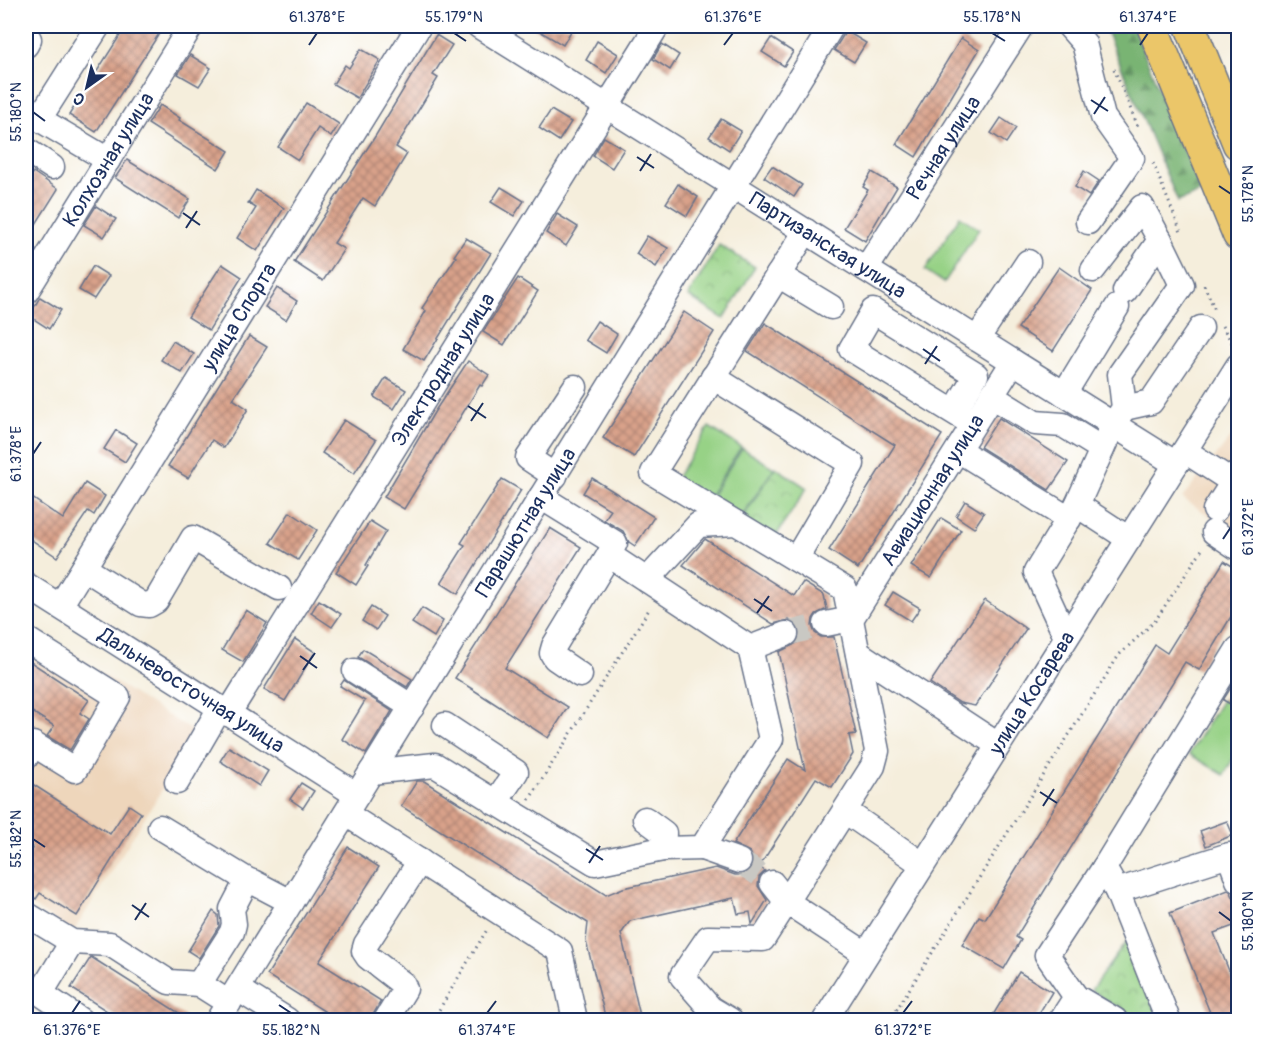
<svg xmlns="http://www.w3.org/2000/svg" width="1264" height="1046" font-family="Pangolin,sans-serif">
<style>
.built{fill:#eed6bb}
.grass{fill:#97d286;stroke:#598072;stroke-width:1.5}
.forest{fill:url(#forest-firs);stroke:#4a7268;stroke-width:1.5}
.park{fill:url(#park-crowns);stroke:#598072;stroke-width:1.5}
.building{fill:url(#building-cross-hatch)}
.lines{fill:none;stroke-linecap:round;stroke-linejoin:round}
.minor-tunnel{stroke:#c9c8c3;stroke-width:24;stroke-dasharray:24 12;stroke-linecap:butt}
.minor-casing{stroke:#67728a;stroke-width:27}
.major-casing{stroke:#67728a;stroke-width:33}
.path{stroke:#67728a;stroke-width:3;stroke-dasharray:1.5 4.5;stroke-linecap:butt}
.minor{stroke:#fff;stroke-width:24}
.major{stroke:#ebc669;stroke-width:30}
.ticks{fill:none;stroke:#1b2f5e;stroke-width:2}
.labels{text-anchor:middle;stroke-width:4.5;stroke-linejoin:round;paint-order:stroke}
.street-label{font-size:21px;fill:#1b2f5e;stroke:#fff}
.neatline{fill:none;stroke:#1b2f5e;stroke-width:2}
.ticks-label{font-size:15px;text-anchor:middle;fill:#1b2f5e}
</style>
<defs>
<pattern id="forest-firs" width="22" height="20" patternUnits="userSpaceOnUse" patternTransform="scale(1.5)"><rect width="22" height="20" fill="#79b473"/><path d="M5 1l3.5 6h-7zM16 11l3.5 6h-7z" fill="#629362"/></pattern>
<pattern id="park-crowns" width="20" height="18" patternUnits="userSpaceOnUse" patternTransform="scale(1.5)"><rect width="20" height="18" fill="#97d286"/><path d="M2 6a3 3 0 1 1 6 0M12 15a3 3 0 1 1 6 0" fill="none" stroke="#7aab71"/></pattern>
<pattern id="building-cross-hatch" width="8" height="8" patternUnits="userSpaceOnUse" patternTransform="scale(1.5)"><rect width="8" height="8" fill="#d9a28a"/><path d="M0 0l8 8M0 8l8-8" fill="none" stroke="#af8474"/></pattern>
</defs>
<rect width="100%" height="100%" fill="#fff"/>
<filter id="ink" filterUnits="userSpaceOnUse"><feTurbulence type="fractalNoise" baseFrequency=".0167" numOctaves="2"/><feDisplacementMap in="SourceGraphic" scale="12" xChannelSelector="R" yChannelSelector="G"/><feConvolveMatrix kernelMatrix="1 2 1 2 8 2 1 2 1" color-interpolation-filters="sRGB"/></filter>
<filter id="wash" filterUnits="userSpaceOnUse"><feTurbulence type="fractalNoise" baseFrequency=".008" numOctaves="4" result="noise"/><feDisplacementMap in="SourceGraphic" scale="24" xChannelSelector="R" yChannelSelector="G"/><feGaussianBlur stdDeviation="1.35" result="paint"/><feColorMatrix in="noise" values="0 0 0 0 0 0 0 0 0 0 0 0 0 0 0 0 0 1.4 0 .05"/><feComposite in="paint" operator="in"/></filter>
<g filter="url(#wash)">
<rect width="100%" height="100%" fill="#f5eedc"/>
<!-- built -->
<g class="built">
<path d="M1238,429V534L1182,498Z"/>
<path d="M26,626L197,734L73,932L26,902Z"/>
</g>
<!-- grass -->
<g class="grass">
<path d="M960,216L979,229L944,283L925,270Z"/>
<path d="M709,427L741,447L708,498L676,478Z"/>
<path d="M742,448L774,468L740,519L709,499Z"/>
<path d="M1222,700L1238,709V750L1224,775L1189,754Z"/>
</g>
<!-- forest -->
<path class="forest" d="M1104,26H1133L1201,192L1178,202Z"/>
<!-- park -->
<g class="park">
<path d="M719,245L755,267L724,319L688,296Z"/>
<path d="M775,467L807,488L774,539L742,519Z"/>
<path d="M1126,942L1158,1015L1154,1020H1135L1091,990Z"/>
</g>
<g id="blocks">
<!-- building -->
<g class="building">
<path d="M126,26H164L96,132L69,115Z"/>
<path d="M531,26H574L563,45Z"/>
<path d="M846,31L866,43L854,62L834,50Z"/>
<path d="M436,35L452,45L433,75L438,78L396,147L407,154L375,206L363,198L334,243L344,249L323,281L294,262L376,135Z"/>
<path d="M771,38L793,52L784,66L762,52Z"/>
<path d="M961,38L979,50L916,157L896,144Z"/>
<path d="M597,41L618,54L606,73L586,60Z"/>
<path d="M662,44L679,55L670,70L653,59Z"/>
<path d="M361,49L380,60L357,98L333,84L345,65L349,68Z"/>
<path d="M190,55L211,68L199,86L178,74Z"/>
<path d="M306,103L339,124L331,137L318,128L298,160L278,147Z"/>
<path d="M160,105L180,118L179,120L229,151L218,169L148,124Z"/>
<path d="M551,110L571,122L559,141L539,128Z"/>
<path d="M1001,118L1016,128L1006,143L991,133Z"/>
<path d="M721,119L741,131L729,150L709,137Z"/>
<path d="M604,137L624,149L612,168L593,156Z"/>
<path d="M127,160L190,199L178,218L115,178Z"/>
<path d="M772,166L802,185L794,197L764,177Z"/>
<path d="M1084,171L1099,181L1089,196L1075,187Z"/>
<path d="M33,172L58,189L26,240V183Z"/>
<path d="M872,172L897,187L865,241L844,228L868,190L863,187Z"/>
<path d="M678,184L698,197L687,216L666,203Z"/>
<path d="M501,187L524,201L514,216L491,202Z"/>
<path d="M256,190L284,208L257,251L237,238L256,208L248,203Z"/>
<path d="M96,206L116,219L104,237L84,225Z"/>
<path d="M557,214L578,227L566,246L546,233Z"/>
<path d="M647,236L668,248L656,267L636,254Z"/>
<path d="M466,238L491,253L424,361L403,349L426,311L422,308L456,257L454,256Z"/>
<path d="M222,264L242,277L209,330L188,317Z"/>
<path d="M93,266L109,276L94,299L79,290Z"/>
<path d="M1059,267L1092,290L1053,351L1018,328Z"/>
<path d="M518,278L538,291L504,345L483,332Z"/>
<path d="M277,288L297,301L286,320L265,307Z"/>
<path d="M40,297L61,310L49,329L29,316Z"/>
<path d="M684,312L714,332L634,457L603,438Z"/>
<path d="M597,321L617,334L606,353L585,340Z"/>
<path d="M765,323L942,435L858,569L829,550L895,445L747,351Z"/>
<path d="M249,336L267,347L233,399L248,409L224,448L212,440L188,478L168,466Z"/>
<path d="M173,341L194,354L182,373L161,360Z"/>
<path d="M468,361L489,375L482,386L480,385L404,509L384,497L435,411Z"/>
<path d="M386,378L406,390L394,409L374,397Z"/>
<path d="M999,418L1068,462L1049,490L980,447Z"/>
<path d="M344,420L376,440L354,474L322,453Z"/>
<path d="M116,430L137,443L125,462L104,449Z"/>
<path d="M592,478L654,517L635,546L629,542L623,531L604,520L611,510L583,493Z"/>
<path d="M502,479L521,490L458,594L441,583L465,545L461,543Z"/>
<path d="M85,483L105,496L94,515L88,511L57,557L26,536V494L63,519Z"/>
<path d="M965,501L984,513L974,528L956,516Z"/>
<path d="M290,512L317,530L298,560L270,543Z"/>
<path d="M941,518L961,530L931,578L911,566Z"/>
<path d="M370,521L386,531L366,565L368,566L356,585L336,572Z"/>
<path d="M550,528L581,547L505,668L568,707L548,738L455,678Z"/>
<path d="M705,539L794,596L803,582L824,595L827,609L816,614L813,619L812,626L815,633L821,637H834L856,734L849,735L853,754L832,787L816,778L759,867L765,871L759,877L758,886L767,900L752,924L750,912L738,914L734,898L630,921L621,934L641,1020H606L586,941L588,923L401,806L417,781H424L606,895L623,888L716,868L735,875H742L749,871L753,865V858L750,852L733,844L788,759L805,770L779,652L797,643L800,637L799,629L795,623L789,620L773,624L683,565Z"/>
<path d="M1224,561L1239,570V597L1232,608L1235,610L1199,670L1185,662L1016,937L1021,940L1004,969L962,945L979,916L985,919L1155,645L1167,653Z"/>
<path d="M893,592L920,608L911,621L885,605Z"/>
<path d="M319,600L341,614L332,627L311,613Z"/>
<path d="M985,600L1026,629L975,706L960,703L930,683Z"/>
<path d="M371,607L385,616L376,630L362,621Z"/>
<path d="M422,608L443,621L434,637L412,623Z"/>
<path d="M246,610L267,623L243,662L222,650Z"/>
<path d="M295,639L315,652L285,701L264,689Z"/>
<path d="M363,649L412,679L407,687L358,657Z"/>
<path d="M26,659L89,700L80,713L89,719L70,750L47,736L54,726L26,708Z"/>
<path d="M1239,675V709L1223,700Z"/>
<path d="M344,680L392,711L366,754L342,739L365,701L340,686Z"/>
<path d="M229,747L268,771L259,786L220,761Z"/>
<path d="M26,780L110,834L129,805L141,813L77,916L40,893L36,899L26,893V859L33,847L26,842Z"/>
<path d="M301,783L314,791L303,808L290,799Z"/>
<path d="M1227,821L1233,835L1206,846L1200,831Z"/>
<path d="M348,847L379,867L319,962L381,1001L370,1020H338L267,975Z"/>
<path d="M1228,890L1231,892L1239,911V924L1214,933L1239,996V1020H1213L1170,913Z"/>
<path d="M213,911L218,915L219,926L199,958L188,951Z"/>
<path d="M91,957L190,1020H121L71,988Z"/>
<path d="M1019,972L1052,992L1035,1020H990Z"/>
</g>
</g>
</g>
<g filter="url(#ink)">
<use href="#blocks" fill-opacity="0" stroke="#67728a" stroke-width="1.5"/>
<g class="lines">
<!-- minor-tunnel -->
<g class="minor-tunnel">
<path d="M786,634L826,624"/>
<path d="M739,861L772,883"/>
</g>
<defs>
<g id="minor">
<path d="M98,26L39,119L108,160"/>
<path id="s1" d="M479,26L1176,464"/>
<path d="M1069,26L1084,43L1103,117L1132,158L1088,222"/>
<path d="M26,45L29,39"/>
<path d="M26,150L52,167"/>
<path id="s2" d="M866,269L1021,26"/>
<path d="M778,275L831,307"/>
<path d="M1125,291L1160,240"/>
<path id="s3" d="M26,292L191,26"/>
<path d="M977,339L1028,262"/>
<path d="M713,377L852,464L796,559"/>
<path d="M1064,394L1117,307"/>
<path d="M991,396L1035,423L1063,425L1102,449"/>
<path d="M1124,408L1151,402L1201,328"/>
<path d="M954,412L976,375L873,311L851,349L973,424"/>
<path d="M958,450L1069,519"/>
<path d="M1185,451L1233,482"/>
<path d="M555,476L528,458L575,387"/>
<path d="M1077,505L1129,539"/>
<path d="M1215,510L1233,482L1238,479"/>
<path d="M736,523L653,473L806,231"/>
<path d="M1214,532L1238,548"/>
<path d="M84,568L141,604L149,605L156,601L193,538L279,588"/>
<path d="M647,580L698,525L736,523L845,589L877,751L873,766L763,939L708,938L682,976L710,1008L730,1020"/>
<path id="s4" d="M26,585L357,795"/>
<path id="s5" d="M60,606L419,26"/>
<path id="s6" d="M826,624L851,619L1013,362"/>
<path d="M1066,637L1036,572L1077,505L1113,425L1124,408L1120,374L1182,285L1160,240L1142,207L1093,270"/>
<path d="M26,639L118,697L75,770L33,744L26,757"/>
<path d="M750,648L786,634"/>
<path d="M858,653L998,745"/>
<path d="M355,671L412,707"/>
<path d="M580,675L555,658L552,653L554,646L609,555"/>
<path id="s7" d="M228,714L657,26"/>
<path d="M445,725L516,772L495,803"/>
<path d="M371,772L435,765L595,863L663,849L702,848L771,739L750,648L609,555L615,543L541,497"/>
<path d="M177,782L220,708"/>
<path d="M845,811L922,864"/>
<path d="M346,814L560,951L575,1020"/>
<path d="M645,819L664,833L663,849"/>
<path d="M160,827L249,881"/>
<path d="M702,848L739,861"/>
<path d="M1104,868L1117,891L1168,1020"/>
<path d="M772,883L787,902L866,954"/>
<path d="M1117,891L1229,855L1238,880"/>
<path d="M26,914L72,942L110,944L169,982L199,984L229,1003"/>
<path d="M72,942L44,988L43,995L80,1020"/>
<path d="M199,984L232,932L234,924L232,909L245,884L249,881L253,882L291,902"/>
<path d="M238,989L287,1020"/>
<path d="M1076,997L1115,1020"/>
<path id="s8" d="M218,1020L832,26"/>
<path d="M386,1020L405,989L403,984L368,957L364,951L366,944L420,861"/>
<path id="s9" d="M825,1020L1238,366"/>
<path d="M1061,1020L1076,997L1047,955L1104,868L1238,649"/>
</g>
<g id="major">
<path d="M1152,26L1238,235"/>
<path d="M1190,26L1238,144"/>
</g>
</defs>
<!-- minor casing -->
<use href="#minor" class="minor-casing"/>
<!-- major casing -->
<use href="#major" class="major-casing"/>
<!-- path -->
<g class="path">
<path d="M1114,69L1139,129"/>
<path d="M1153,163L1181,232"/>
<path d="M1204,285L1216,312"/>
<path d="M1222,326L1234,346"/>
<path d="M529,800L650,608"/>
<path d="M433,1020L488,928"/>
<path d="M890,1020L1119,655L1155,621L1203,548"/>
</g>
<!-- minor -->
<use href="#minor" class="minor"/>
<!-- major -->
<use href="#major" class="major"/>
</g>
</g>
<!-- ticks -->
<path class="ticks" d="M454,33L466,41M992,33L1005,41M309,45L317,33M724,45L733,33M1140,45L1148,33M1091,100L1108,111M33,112L45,121M1094,114L1105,97M637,157L654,168M640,171L651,154M1219,186L1231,194M183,213L200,225M186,228L197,211M923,349L940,361M925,364L937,346M468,406L486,418M471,421L483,403M33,454L41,442M1223,539L1231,527M754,599L772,611M757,613L769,596M300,656L317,668M303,670L315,653M1040,792L1057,803M1043,806L1054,789M33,839L45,847M586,849L603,860M589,863L600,846M132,905L149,917M1219,912L1231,921M135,920L146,903M279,1005L291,1013M72,1013L80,1001M487,1013L496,1001M903,1013L912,1001"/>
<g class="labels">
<!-- street labels -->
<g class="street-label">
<text dy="7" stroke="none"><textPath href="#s2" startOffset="144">Речная улица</textPath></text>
<text dy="7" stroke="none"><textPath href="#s3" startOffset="156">Колхозная улица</textPath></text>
<text dy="7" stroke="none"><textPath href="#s1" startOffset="412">Партизанская улица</textPath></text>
<text dy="7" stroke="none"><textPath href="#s5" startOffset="340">улица Спорта</textPath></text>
<text dy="7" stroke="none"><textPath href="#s7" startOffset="406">Электродная улица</textPath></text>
<text dy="7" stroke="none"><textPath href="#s6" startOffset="178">Авиационная улица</textPath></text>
<text dy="7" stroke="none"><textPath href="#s8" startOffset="585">Парашютная улица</textPath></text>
<text dy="7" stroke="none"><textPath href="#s4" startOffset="196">Дальневосточная улица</textPath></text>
<text dy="7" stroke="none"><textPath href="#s9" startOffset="387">улица Косарева</textPath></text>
</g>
</g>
<!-- margin -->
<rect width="1264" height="1046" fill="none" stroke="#fff" stroke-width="66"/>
<!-- north arrow -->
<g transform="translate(87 87) rotate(214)" stroke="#ffffff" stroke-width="4.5" paint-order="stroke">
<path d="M0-4.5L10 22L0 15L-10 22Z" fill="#1b2f5e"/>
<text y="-9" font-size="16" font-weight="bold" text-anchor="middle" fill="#1b2f5e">С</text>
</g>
<rect x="33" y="33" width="1198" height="980" class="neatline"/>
<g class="ticks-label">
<text x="317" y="22">61.378°E</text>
<text x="454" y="22">55.179°N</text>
<text x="733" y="22">61.376°E</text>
<text x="992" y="22">55.178°N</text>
<text x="1148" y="22">61.374°E</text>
<text transform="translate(16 112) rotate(-90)" y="5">55.180°N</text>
<text transform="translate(1248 194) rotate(-90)" y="5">55.178°N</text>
<text transform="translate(16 454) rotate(-90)" y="5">61.378°E</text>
<text transform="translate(1248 527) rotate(-90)" y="5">61.372°E</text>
<text transform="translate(16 839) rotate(-90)" y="5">55.182°N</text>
<text transform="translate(1248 921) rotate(-90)" y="5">55.180°N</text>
<text x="72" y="1035">61.376°E</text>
<text x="291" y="1035">55.182°N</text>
<text x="487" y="1035">61.374°E</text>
<text x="903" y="1035">61.372°E</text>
</g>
</svg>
